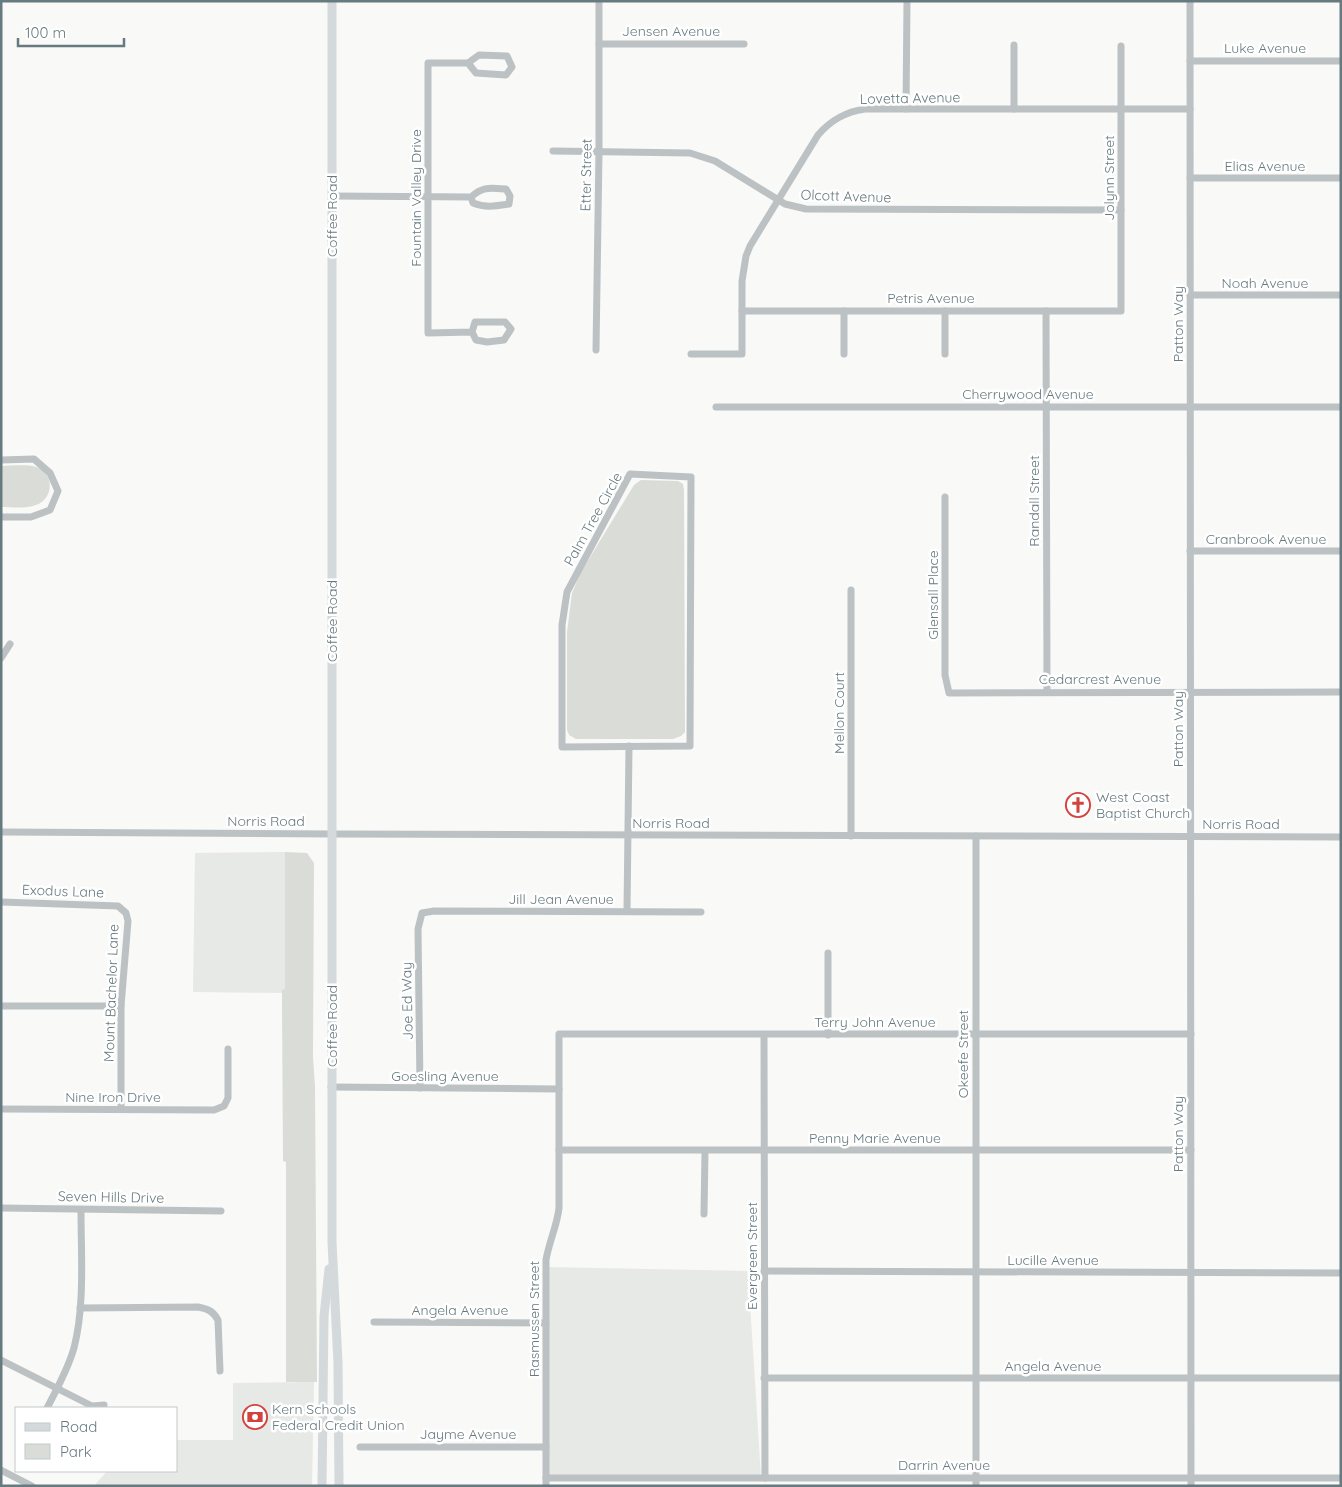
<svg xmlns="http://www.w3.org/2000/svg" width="1342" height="1487" font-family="Quicksand,sans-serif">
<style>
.built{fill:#e7e9e7}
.green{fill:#daddd7}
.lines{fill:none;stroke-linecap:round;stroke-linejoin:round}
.minor{stroke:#bcc2c4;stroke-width:7}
.major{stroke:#d4d9db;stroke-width:9}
.labels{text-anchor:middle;stroke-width:5;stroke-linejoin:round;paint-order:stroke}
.street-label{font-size:14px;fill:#667a7f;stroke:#fff}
.poi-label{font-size:14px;fill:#667a7f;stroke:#fff;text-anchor:start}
</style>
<rect width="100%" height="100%" fill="#f9f9f7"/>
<!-- built -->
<g class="built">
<path d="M285,852L288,993L193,992L195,853Z"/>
<path d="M546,1267L748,1271L761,1478H545Z"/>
<path d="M314,1382L312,1486H94L107,1471H176V1440H233V1383Z"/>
</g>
<!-- green -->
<g class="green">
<path d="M1,466C12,466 26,464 36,467C55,473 54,499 36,505C26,509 12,507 1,507Z"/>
<path d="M641,480L678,481L683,484L684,490L685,732L681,736L673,739H576L569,735L567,730V632L572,593L581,572L634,485Z"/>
<path d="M285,852L307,853L314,863L313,1057L315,1086L317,1382H286V1162L283,1161L282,1006V990L285,989Z"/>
</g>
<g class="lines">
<!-- minor -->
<g class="minor">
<path d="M1190,1L1191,1486"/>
<path d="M599,44H744"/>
<path d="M1190,61H1341"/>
<path d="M468,63L476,73L506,75L512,67L507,56L479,55L468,63H428V333L472,332L475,322H505L511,329L504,340L487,342L476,340L472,332"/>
<path d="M906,109L907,1"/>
<path d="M1014,109V45"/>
<path d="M553,151L690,153L715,161L785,204L806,209L1121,210"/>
<path d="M1190,178H1341"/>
<path d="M332,196L471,197C483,186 490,188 506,189L510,196L509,204C496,206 485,208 473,203L471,197"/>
<path d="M1190,295H1341"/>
<path d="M742,311H1121V46"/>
<path d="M1046,311L1047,692"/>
<path d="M596,350L599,152V1"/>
<path d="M691,354H742V281L746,256L750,246L818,135C831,120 845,112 865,109H1190"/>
<path d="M844,354V311"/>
<path d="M945,354V311"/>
<path d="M716,407H1341"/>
<path d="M1,460L34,459L50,473L58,491L50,510L31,517H1"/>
<path d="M630,474L691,477L690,746L562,747V625L567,592Z"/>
<path d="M945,497V675L949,693L1341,692"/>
<path d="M1190,551H1341"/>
<path d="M851,590V836"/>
<path d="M1,658L10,644"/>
<path d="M1,832L333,834L1341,837"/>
<path d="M976,836V1486"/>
<path d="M1,902L118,906L126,913L128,921L121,1006V1109"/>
<path d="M627,911L629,746"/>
<path d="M828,953V1035"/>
<path d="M1,1006H121"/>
<path d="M764,1035L765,1478"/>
<path d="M331,1087L559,1089"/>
<path d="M420,1088L418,929L422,913L434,911L701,912"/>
<path d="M1,1109L214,1110L224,1106L228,1098V1049"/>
<path d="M559,1150H1191"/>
<path d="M1,1208L221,1211"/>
<path d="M704,1214L705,1151"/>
<path d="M764,1271L1341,1273"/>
<path d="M80,1308L198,1307C208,1309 213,1311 218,1320L220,1371"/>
<path d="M374,1322L546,1323"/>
<path d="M1,1360L92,1406L104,1405"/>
<path d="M764,1378H1341"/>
<path d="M47,1408C57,1389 68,1369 74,1348C85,1305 81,1255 81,1210"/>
<path d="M360,1447H546"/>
<path d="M1,1470L32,1486"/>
<path d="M546,1478H1341"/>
<path d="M546,1486V1260C549,1242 557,1226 559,1208V1034H1191"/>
</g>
<!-- major -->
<g class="major">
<path d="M332,1V1242L338,1363L339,1486"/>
<path d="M322,1486L324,1316L329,1269"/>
</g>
</g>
<!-- icons -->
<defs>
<symbol id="church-ring" viewBox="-11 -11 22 22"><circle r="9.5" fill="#fff" stroke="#d2423e" stroke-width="1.5"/><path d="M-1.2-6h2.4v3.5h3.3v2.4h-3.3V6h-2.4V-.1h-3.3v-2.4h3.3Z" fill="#d2423e"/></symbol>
<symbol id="bank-ring" viewBox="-11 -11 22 22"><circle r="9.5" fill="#fff" stroke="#d2423e" stroke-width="1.5"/><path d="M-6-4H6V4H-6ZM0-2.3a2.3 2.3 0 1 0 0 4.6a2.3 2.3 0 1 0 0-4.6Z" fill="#d2423e"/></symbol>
</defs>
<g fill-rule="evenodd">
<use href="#church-ring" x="1064" y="791" width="28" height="28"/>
<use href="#bank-ring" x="241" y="1403" width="28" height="28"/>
</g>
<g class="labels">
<!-- street labels -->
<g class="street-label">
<text x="671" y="36">Jensen Avenue</text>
<text x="1265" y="53">Luke Avenue</text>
<text transform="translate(910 98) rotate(-1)" y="5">Lovetta Avenue</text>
<text x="1265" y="171">Elias Avenue</text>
<text transform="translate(586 175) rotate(-89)" y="5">Etter Street</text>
<text transform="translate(1109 178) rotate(-90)" y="5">Jolynn Street</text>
<text transform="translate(846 196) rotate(2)" y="5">Olcott Avenue</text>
<text transform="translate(416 198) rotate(-90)" y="5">Fountain Valley Drive</text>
<text transform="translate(332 216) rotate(-90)" y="5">Coffee Road</text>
<text x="1265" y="288">Noah Avenue</text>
<text x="931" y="303">Petris Avenue</text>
<text transform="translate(1178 324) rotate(-90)" y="5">Patton Way</text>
<text x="1028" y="399">Cherrywood Avenue</text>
<text transform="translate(1034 501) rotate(-90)" y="5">Randall Street</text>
<text transform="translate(593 519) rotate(-61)" y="5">Palm Tree Circle</text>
<text x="1266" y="544">Cranbrook Avenue</text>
<text transform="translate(933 595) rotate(-90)" y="5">Glensall Place</text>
<text transform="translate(332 621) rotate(-90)" y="5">Coffee Road</text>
<text x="1100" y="684">Cedarcrest Avenue</text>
<text transform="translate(839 713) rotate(-90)" y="5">Mellon Court</text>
<text transform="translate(1178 729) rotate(-90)" y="5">Patton Way</text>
<text x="266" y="826">Norris Road</text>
<text x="671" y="828">Norris Road</text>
<text x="1241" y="829">Norris Road</text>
<text transform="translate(63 891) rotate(2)" y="5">Exodus Lane</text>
<text x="561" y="904">Jill Jean Avenue</text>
<text transform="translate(111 993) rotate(-88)" y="5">Mount Bachelor Lane</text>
<text transform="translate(407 1001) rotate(-91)" y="5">Joe Ed Way</text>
<text x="875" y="1027">Terry John Avenue</text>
<text transform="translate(332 1026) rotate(-90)" y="5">Coffee Road</text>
<text transform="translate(963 1054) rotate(-90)" y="5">Okeefe Street</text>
<text x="445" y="1081">Goesling Avenue</text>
<text x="113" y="1102">Nine Iron Drive</text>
<text transform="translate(1178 1134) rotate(-90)" y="5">Patton Way</text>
<text x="875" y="1143">Penny Marie Avenue</text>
<text transform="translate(111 1197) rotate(1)" y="5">Seven Hills Drive</text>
<text transform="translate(752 1256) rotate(-90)" y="5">Evergreen Street</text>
<text x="1053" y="1265">Lucille Avenue</text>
<text x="460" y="1315">Angela Avenue</text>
<text transform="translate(534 1319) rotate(-90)" y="5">Rasmussen Street</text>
<text x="1053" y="1371">Angela Avenue</text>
<text x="468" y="1439">Jayme Avenue</text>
<text x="944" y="1470">Darrin Avenue</text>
</g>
<!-- poi labels -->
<g class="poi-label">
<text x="1096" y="802">West Coast<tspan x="1096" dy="16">Baptist Church</tspan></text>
<text x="272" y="1414">Kern Schools<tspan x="272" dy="16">Federal Credit Union</tspan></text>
</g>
</g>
<!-- border -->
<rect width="1342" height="1487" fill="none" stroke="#667a7f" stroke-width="5"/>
<!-- legend -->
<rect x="15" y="1407" width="162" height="65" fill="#ffffff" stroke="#c2cacc"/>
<rect x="25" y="1423" width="25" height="8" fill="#d4d9db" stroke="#c2cacc"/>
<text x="60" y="1432" font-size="15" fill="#667a7f">Road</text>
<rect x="25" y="1444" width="25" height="15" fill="#daddd7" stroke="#c2cacc"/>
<text x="60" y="1457" font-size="15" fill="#667a7f">Park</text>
<!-- scale -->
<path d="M18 38v8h106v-8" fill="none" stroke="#667a7f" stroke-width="2.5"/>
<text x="25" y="38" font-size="15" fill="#667a7f" stroke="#ffffff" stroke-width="4" paint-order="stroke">100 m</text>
</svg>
